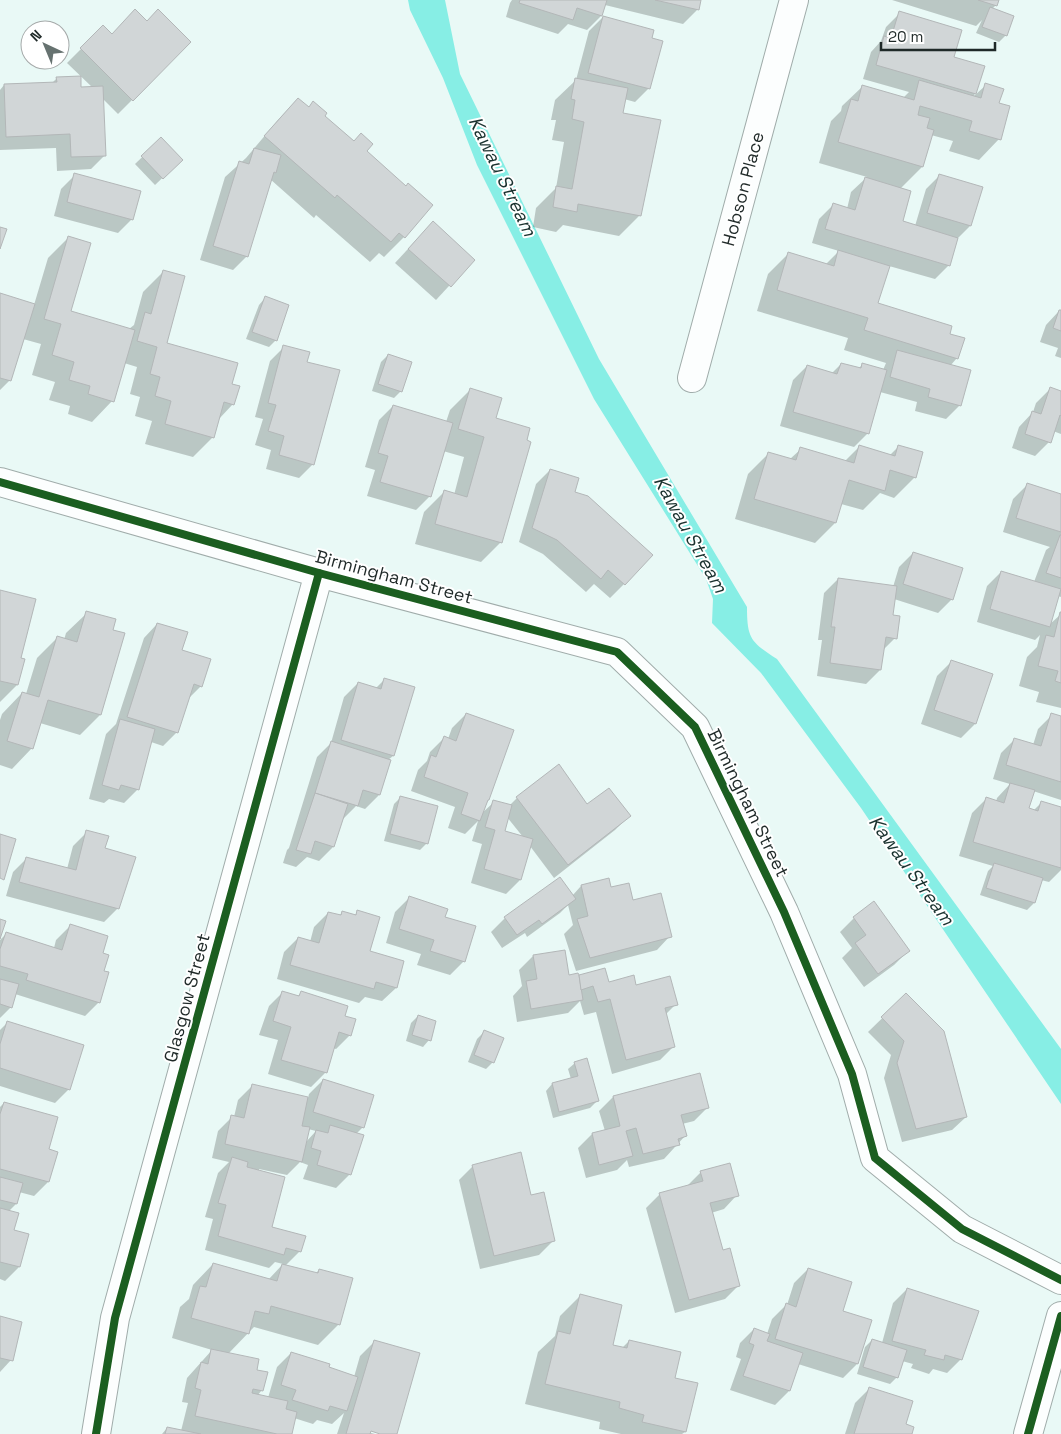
<svg xmlns="http://www.w3.org/2000/svg" width="1061" height="1434" font-family="'Space Grotesk',sans-serif">
<style>
.water{fill:#87eee5}
.shadow{fill:#0003;fill-rule:evenodd}
.building{fill:#d1d6d7;stroke:#b3b7b8}
.lines{fill:none;stroke-linecap:round;stroke-linejoin:round}
.street-casing{stroke:#a0acaa;stroke-width:30}
.secondary-casing{stroke:#a0acaa;stroke-width:30}
.street{stroke:#fcfefe;stroke-width:28}
.secondary{stroke:#fcfefe;stroke-width:28}
.cycleway-casing{stroke:#fff;stroke-width:11}
.cycleway{stroke:#1b5e20;stroke-width:8}
.labels{text-anchor:middle;stroke-width:4;stroke-linejoin:round;paint-order:stroke}
.street-label{font-size:18px;fill:#1f2928;stroke:#fff}
.water-label{font-size:19px;font-style:italic;fill:#1a322f;stroke:#fff}
</style>
<rect width="100%" height="100%" fill="#e9f9f6"/>
<!-- water -->
<path class="water" d="M408,0H445L460,74L599,359L747,607C747,639 751,642 777,659L1061,1049V1104L861,808L761,673L712,623L713,599L706,579L594,399L477,165L443,78L410,10Z"/>
<!-- shadow -->
<g class="shadow">
<path d="M512,0H700L697,10L683,24L605,5L601,16L587,30L568,24L558,34L506,17L510,3Z"/>
<path d="M892,0H998L996,5L992,9L1006,35L999,42L976,33L982,20L976,26Z"/>
<path d="M900,13L952,58L983,67L974,96L986,85L997,104L999,139L979,160L949,151L953,141L931,135L922,167L900,189L902,222L915,226L926,189L940,175L970,226L957,239L949,265L935,279L889,266L877,304L948,335L957,358L950,366L960,405L946,419L915,411L917,402L880,392L868,433L854,447L780,426L793,380L807,366L832,373L841,364L858,369L863,364L883,370L886,363L844,350L848,338L757,311L768,274L789,253L826,264L839,251L812,243L819,219L833,205L847,209L851,192L867,177L819,163L831,121L841,111L842,106L863,86L903,98L909,92L863,79L871,52L881,41L886,27Z"/>
<path d="M603,17L649,88L635,102L624,99L621,114L640,215L619,236L563,225L556,232L533,227L536,208L556,188L564,142L552,140L556,120H551L555,100L576,80L589,31Z"/>
<path d="M103,27L111,35L190,42L118,114L102,98L105,155L91,169L57,171L56,148L0,150V90L4,85L51,84L57,78L80,88L92,87L67,63Z"/>
<path d="M298,99L308,108L323,116L365,151L404,237L384,257L379,253L370,262L316,215L314,218L270,179L247,256L233,270L200,260L225,177L246,158L278,120Z"/>
<path d="M161,139L181,160L155,185L135,164Z"/>
<path d="M75,175L132,219L118,233L54,216L61,189Z"/>
<path d="M419,237L473,260L436,300L395,263Z"/>
<path d="M68,238L69,312L129,329L134,325L143,292L164,271L166,344L231,385L233,404L218,420L213,437L193,457L145,444L152,421L135,416L140,397L130,394L137,367L124,363L112,401L92,422L68,414L70,406L49,400L55,382L32,375L41,344L23,339L10,380L0,390V295L34,305L48,258Z"/>
<path d="M265,298L276,340L269,347L246,339L259,305Z"/>
<path d="M1059,311L1061,312V358L1055,356L1058,348L1040,342L1046,325Z"/>
<path d="M284,347L306,363L313,464L299,478L266,469L271,450L255,445L263,419L255,417L270,361Z"/>
<path d="M388,355L401,391L394,398L372,391L381,362Z"/>
<path d="M1050,389L1061,392V434L1053,431L1049,442L1035,456L1012,448L1019,427L1033,412L1036,403Z"/>
<path d="M470,390L494,419L501,542L481,562L415,544L424,512L444,492L454,495L464,457L443,451L430,496L416,510L367,496L375,470L365,467L379,420L393,406L446,422L450,410Z"/>
<path d="M860,446L890,455L899,446L915,477L894,498L880,493L863,510L841,504L835,523L815,543L735,519L748,474L769,453L790,459L801,449L844,462Z"/>
<path d="M550,470L573,493L624,584L610,598L594,584L586,592L543,554L519,542L536,484Z"/>
<path d="M1027,485L1061,495V597L1058,596L1049,625L1061,614V708L1036,702L1039,692L1019,686L1027,657L1037,647L1040,635L1035,640L977,622L987,586L1001,572L1034,582L1046,550L1050,547L1003,532L1013,499Z"/>
<path d="M913,553L952,599L938,613L894,599L891,616L895,638L883,650L880,670L866,684L817,676L822,640H818L824,593L838,579L893,587L899,567Z"/>
<path d="M0,591L20,659L17,685L0,702Z"/>
<path d="M87,613L112,631L124,634L100,715L80,735L40,723L32,748L12,769L0,765V720L2,714L22,693L26,694L37,658L57,638L64,640L66,633Z"/>
<path d="M157,624L181,651L201,686L187,700L177,732L163,746L151,742L138,789L124,803L109,799L104,803L89,799L106,734L116,724L144,638Z"/>
<path d="M951,662L991,675L975,724L961,738L921,724L937,676Z"/>
<path d="M384,680L413,688L393,756L388,760L390,761L379,795L365,809L356,806L342,820L333,847L319,861L307,857L296,867L283,863L287,850L289,848L317,757L331,743L344,697L358,683L376,688Z"/>
<path d="M466,714L486,802L481,814L494,802L509,806L517,798L586,806L629,816L615,830L554,878L530,846L520,880L506,894L471,883L482,844L472,841L478,821L465,834L448,828L455,807L411,791L418,770L427,761L430,752L444,738L448,739L452,728ZM507,817L523,837L503,832Z"/>
<path d="M1052,715L1061,716V800L1033,791L1027,809L1033,811L1041,803L1061,809V870L1049,882L1041,880L1034,903L1027,910L980,895L988,871L993,866L959,856L972,813L986,799L996,802L997,798L1010,784L993,779L1001,753L1015,739L1033,745L1038,729Z"/>
<path d="M400,798L427,843L420,850L384,841L394,804Z"/>
<path d="M87,832L104,849L118,908L104,922L6,896L13,872L27,858L67,869L73,846Z"/>
<path d="M608,879L610,889L632,902L670,936L657,950L576,971L564,934L573,925L568,905L560,913L527,937L525,933L502,948L491,932L505,918L572,896L581,886Z"/>
<path d="M409,898L443,918L464,961L450,975L417,965L421,954L386,943L395,912Z"/>
<path d="M343,912L354,916L358,912L368,952L396,988L382,1001L365,997L359,1003L277,979L284,952L298,938L310,942L314,927L328,913L339,916Z"/>
<path d="M854,918L908,951L894,965L864,987L842,958L852,948L840,932Z"/>
<path d="M70,926L101,953L102,972L99,1002L85,1016L15,994L11,1007L0,1018V940L6,934L54,948L56,940Z"/>
<path d="M533,956L568,976L635,987L676,1004L665,1015L674,1046L660,1060L612,1074L596,1012L584,1015L580,1001L568,1013L517,1022L513,996L522,986L519,970Z"/>
<path d="M283,992L297,997L301,993L343,1016L350,1035L336,1049L333,1048L325,1073L311,1087L268,1074L278,1040L259,1035L269,1006Z"/>
<path d="M906,995L966,1117L952,1130L902,1142L884,1078L891,1055L868,1032Z"/>
<path d="M418,1016L429,1040L423,1047L406,1041L411,1023Z"/>
<path d="M7,1023L69,1089L55,1103L0,1086V1030Z"/>
<path d="M484,1032L493,1062L486,1069L468,1062L477,1039Z"/>
<path d="M575,1063L597,1101L590,1108L553,1118L546,1091L552,1084L571,1079L568,1069Z"/>
<path d="M323,1080L363,1127L356,1134L350,1174L336,1188L303,1179L308,1165L300,1162L287,1175L259,1169V1171L270,1227L300,1251L285,1266L315,1274L319,1270L339,1324L318,1345L254,1327L228,1354L255,1371L262,1390L257,1396L268,1398L277,1367L291,1353L327,1368L354,1377L360,1356L374,1342L395,1434H384L365,1428L364,1431L375,1434H337L344,1413L332,1424L317,1420L313,1424L294,1418L291,1434H162L167,1428L181,1431L188,1403L182,1402L187,1378L212,1350L172,1338L180,1307L189,1299L193,1285L213,1264L268,1280L283,1264L275,1262L269,1268L205,1250L213,1219L205,1217L218,1173L229,1162L212,1158L218,1131L232,1117H234L238,1100L252,1086L308,1098L309,1094ZM308,1129L316,1131L305,1143Z"/>
<path d="M613,1097L708,1107L694,1121L682,1124L685,1136L664,1159L629,1167L627,1160L617,1170L586,1178L578,1148L592,1134L605,1131L599,1111Z"/>
<path d="M4,1103L47,1150L56,1153L48,1182L34,1196L19,1192L16,1204L8,1212L19,1267L5,1281L0,1279V1107Z"/>
<path d="M473,1166L530,1196L553,1241L539,1255L480,1269L459,1180Z"/>
<path d="M701,1172L737,1195L724,1209L711,1213L722,1251L739,1285L725,1299L675,1313L646,1208L660,1194L687,1186Z"/>
<path d="M808,1269L842,1312L857,1364L843,1378L798,1364L789,1391L775,1405L730,1390L741,1359L736,1357L740,1343L754,1329L767,1334L772,1319L786,1305H787L794,1283Z"/>
<path d="M907,1289L961,1359L947,1373L933,1369L929,1374L911,1368L913,1364L902,1361L897,1377L890,1384L857,1374L865,1347L872,1340L882,1343L893,1303Z"/>
<path d="M580,1296L611,1346L622,1348L629,1341L673,1379L685,1432L682,1434H621L599,1429L600,1422L525,1404L538,1352L555,1336L560,1316Z"/>
<path d="M0,1318L11,1360L0,1372Z"/>
<path d="M869,1389L904,1425L911,1434H845L855,1403Z"/>
</g>
<!-- building -->
<g class="building">
<path d="M520,0H607L602,16L577,8L573,20L519,3Z"/>
<path d="M655,0H701L699,10Z"/>
<path d="M978,0H999L997,6Z"/>
<path d="M990,7L1014,16L1007,36L982,27Z"/>
<path d="M135,9L147,21L158,9L191,42L133,101L80,48L103,25L112,34Z"/>
<path d="M899,11L962,30L954,57L985,66L976,94L876,65L884,36L891,38Z"/>
<path d="M603,16L654,30L652,38L663,41L650,89L588,73Z"/>
<path d="M81,76V87L103,86L106,156L71,157L70,134L6,137L4,84L57,82L56,77Z"/>
<path d="M575,78L628,88L623,113L661,120L641,216L578,204L577,212L553,207L556,186L572,189L584,122L572,119L575,100L571,99Z"/>
<path d="M919,80L981,98L985,83L1004,89L999,103L1010,106L1001,140L969,131L972,121L920,106L918,115L930,118L927,128L934,130L923,167L838,142L851,99L858,101L862,85L914,100Z"/>
<path d="M298,98L309,107L313,101L327,113L325,116L354,141L361,133L373,144L367,151L406,186L408,183L433,205L405,238L399,233L391,242L337,195L335,198L264,136Z"/>
<path d="M161,137L183,160L163,179L141,156Z"/>
<path d="M254,148L281,155L276,173L274,172L248,257L213,246L239,161L249,164Z"/>
<path d="M74,173L141,191L133,220L67,202Z"/>
<path d="M939,174L983,187L971,226L927,213Z"/>
<path d="M865,177L911,191L903,221L958,238L950,266L825,229L833,203L855,210Z"/>
<path d="M433,221L475,260L451,287L408,249Z"/>
<path d="M0,227L7,229L0,249Z"/>
<path d="M68,236L91,243L71,311L135,330L114,402L88,394L90,386L69,380L74,362L52,355L61,324L44,319Z"/>
<path d="M838,250L890,266L878,303L952,326L950,334L965,338L958,359L864,330L868,318L777,290L788,252L834,266Z"/>
<path d="M163,270L185,276L167,343L238,363L232,384L240,386L234,405L224,402L214,438L165,424L171,401L155,396L160,377L150,374L157,347L137,341L145,312L151,314Z"/>
<path d="M0,293L35,304L11,381L0,378Z"/>
<path d="M265,296L289,305L277,341L252,332Z"/>
<path d="M1059,310H1061V331L1053,328Z"/>
<path d="M283,345L310,352L307,362L340,370L314,465L279,455L284,436L268,431L276,405L268,403Z"/>
<path d="M897,350L971,370L961,406L928,397L930,389L890,377Z"/>
<path d="M388,354L412,362L402,392L378,384Z"/>
<path d="M841,363L861,368L862,363L887,370L869,434L793,412L807,365L837,374Z"/>
<path d="M1050,387L1061,391V416L1060,415L1051,443L1025,434L1032,411L1041,414Z"/>
<path d="M470,388L502,398L496,418L530,428L527,440L531,442L502,543L435,524L444,490L467,497L484,437L458,429Z"/>
<path d="M393,405L453,423L431,497L380,482L388,456L378,453Z"/>
<path d="M859,445L895,456L898,445L923,452L916,478L890,470L885,491L849,480L836,523L754,499L768,452L796,460L800,447L854,463Z"/>
<path d="M550,469L579,478L575,492L588,496L653,555L625,585L608,570L601,579L557,540L532,528Z"/>
<path d="M1027,483L1061,494V532L1016,518Z"/>
<path d="M1060,535H1061V578L1046,573Z"/>
<path d="M913,552L963,568L953,600L903,584Z"/>
<path d="M1001,571L1061,589L1050,627L990,609Z"/>
<path d="M838,578L897,586L893,615L900,616L897,639L886,637L881,670L830,663L835,627H831Z"/>
<path d="M0,590L36,599L21,658L25,659L18,685L0,681Z"/>
<path d="M86,611L116,619L113,630L125,633L101,715L48,700L33,749L7,741L22,692L39,697L57,636L77,642Z"/>
<path d="M1060,612H1061V683L1055,681L1058,671L1038,666L1046,635L1054,637Z"/>
<path d="M157,623L188,632L182,650L211,659L202,687L194,684L178,733L127,717Z"/>
<path d="M951,660L993,674L976,724L934,710Z"/>
<path d="M384,678L415,687L394,756L341,740L358,682L381,689Z"/>
<path d="M466,713L514,730L489,800H488L480,821L461,814L468,793L424,777L431,755L436,757L444,736L456,741Z"/>
<path d="M1051,713L1061,716V782L1006,765L1014,738L1041,746Z"/>
<path d="M120,719L155,729L139,790L121,785L119,790L102,785Z"/>
<path d="M331,741L391,760L380,795L363,790L358,806L315,793Z"/>
<path d="M559,764L587,804L609,788L631,816L568,865L516,797Z"/>
<path d="M1010,783L1035,790L1029,808L1038,811L1041,801L1061,807V868L973,842L986,797L1004,803Z"/>
<path d="M315,793L348,804L334,847L315,841L311,854L296,850Z"/>
<path d="M400,796L438,806L428,844L390,834Z"/>
<path d="M493,800L512,805L505,831L533,839L521,880L484,869L495,830L485,827Z"/>
<path d="M86,830L109,836L105,848L136,857L119,909L19,882L26,857L76,870Z"/>
<path d="M0,834L16,839L4,880L0,878Z"/>
<path d="M994,863L1043,878L1035,903L986,888Z"/>
<path d="M560,877L576,899L542,924L539,920L517,935L504,917Z"/>
<path d="M609,878L611,887L629,883L633,900L661,893L672,937L590,958L577,919L588,916L581,885Z"/>
<path d="M409,896L448,909L445,917L476,926L465,962L430,951L434,940L399,929Z"/>
<path d="M874,901L910,951L878,974L855,943L866,935L853,917Z"/>
<path d="M357,910L380,917L370,951L404,961L397,988L376,982L374,989L290,965L298,937L319,943L328,912L341,915L342,911L356,915Z"/>
<path d="M0,919L6,921L0,939Z"/>
<path d="M70,924L108,936L103,953L109,955L104,971L109,972L100,1003L26,980L28,974L0,966V949L6,932L62,950Z"/>
<path d="M565,950L569,975L578,973L579,975L583,1000L531,1009L526,981L537,979L533,955Z"/>
<path d="M605,968L609,982L634,975L636,985L670,976L678,1005L665,1008L675,1047L626,1060L610,999L598,1002L593,986L581,990L579,975Z"/>
<path d="M0,979L19,984L12,1008L0,1004Z"/>
<path d="M282,991L299,996L301,991L348,1006L345,1016L356,1019L351,1036L339,1032L327,1073L281,1060L291,1027L273,1021Z"/>
<path d="M906,993L944,1031L967,1117L916,1129L897,1063L904,1041L881,1017Z"/>
<path d="M418,1015L436,1021L431,1041L412,1035Z"/>
<path d="M7,1021L84,1045L70,1090L0,1068V1044Z"/>
<path d="M484,1030L504,1038L494,1063L474,1055Z"/>
<path d="M587,1058L599,1101L559,1112L552,1083L578,1076L574,1062Z"/>
<path d="M700,1073L709,1108L681,1115L687,1136L678,1139L680,1145L643,1154L636,1128L626,1131L633,1156L599,1165L592,1133L620,1126L613,1096Z"/>
<path d="M323,1079L374,1095L364,1128L313,1112Z"/>
<path d="M252,1084L308,1097L302,1126L310,1127L302,1162L225,1144L231,1115L244,1118Z"/>
<path d="M4,1102L58,1117L49,1149L58,1152L49,1182L0,1169V1114Z"/>
<path d="M330,1125L364,1135L351,1175L317,1165L321,1151L311,1148L316,1130L328,1133Z"/>
<path d="M521,1152L531,1195L544,1192L555,1241L494,1256L472,1165Z"/>
<path d="M232,1157L248,1162L247,1167L285,1177L272,1227L306,1236L301,1252L286,1248L284,1255L218,1236L226,1205L218,1203Z"/>
<path d="M730,1163L739,1196L710,1203L723,1250L730,1248L740,1286L689,1300L659,1193L703,1181L700,1171Z"/>
<path d="M0,1177L23,1183L17,1204L0,1200Z"/>
<path d="M0,1208L19,1213L14,1230L29,1234L20,1267L0,1262Z"/>
<path d="M213,1263L277,1281L282,1264L318,1273L319,1269L353,1278L340,1325L271,1306L269,1314L255,1311L249,1334L191,1318L200,1286L206,1287Z"/>
<path d="M808,1268L852,1282L843,1311L872,1320L858,1364L775,1339L786,1303L796,1307Z"/>
<path d="M907,1288L979,1311L962,1360L945,1355L944,1360L924,1355L926,1350L892,1341Z"/>
<path d="M580,1294L622,1305L613,1345L627,1348L629,1340L681,1352L675,1378L698,1383L686,1432L642,1422L644,1415L619,1408L620,1402L545,1384L558,1331L570,1334Z"/>
<path d="M0,1316L22,1322L13,1361L0,1358Z"/>
<path d="M754,1328L770,1334L767,1341L803,1353L790,1391L743,1376L754,1345L749,1343Z"/>
<path d="M872,1339L907,1350L898,1378L863,1367Z"/>
<path d="M374,1340L420,1353L397,1434H380L371,1431L370,1434H346Z"/>
<path d="M211,1349L259,1359L257,1370L268,1372L263,1391L253,1389L252,1393L288,1401L286,1409L297,1412L292,1434H277L195,1416L201,1390L195,1388L201,1362L208,1364Z"/>
<path d="M291,1352L330,1364L329,1367L358,1377L347,1411L330,1406L328,1411L292,1400L296,1390L281,1385Z"/>
<path d="M869,1387L913,1401L906,1424L914,1427L912,1434H854Z"/>
<path d="M167,1427L201,1434H165Z"/>
</g>
<g class="lines">
<defs>
<g id="street">
<path d="M692,378L794,0"/>
<path d="M0,482L319,573L617,652L695,727L784,912L852,1074L875,1158L962,1229L1061,1280"/>
<path d="M96,1434L115,1318L319,573"/>
</g>
<path id="secondary" d="M1028,1434L1061,1316"/>
</defs>
<!-- street casing -->
<use href="#street" class="street-casing"/>
<!-- secondary casing -->
<use href="#secondary" class="secondary-casing"/>
<!-- street -->
<use href="#street" class="street"/>
<!-- secondary -->
<use href="#secondary" class="secondary"/>
<defs>
<g id="cycleway">
<path d="M0,482L319,573L617,652L695,727L784,912L852,1074L875,1158L962,1229L1061,1280"/>
<path d="M96,1434L115,1318L319,573"/>
<path d="M1028,1434L1061,1316"/>
</g>
</defs>
<!-- cycleway casing -->
<use href="#cycleway" class="cycleway-casing"/>
<!-- cycleway -->
<use href="#cycleway" class="cycleway"/>
</g>
<g class="labels">
<!-- street labels -->
<g class="street-label">
<text transform="translate(743 189) rotate(-75)" y="6">Hobson Place</text>
<text transform="translate(394 577) rotate(15)" y="6">Birmingham Street</text>
<text transform="translate(748 803) rotate(64)" y="6">Birmingham Street</text>
<text transform="translate(187 998) rotate(-75)" y="6">Glasgow Street</text>
</g>
<!-- water labels -->
<g class="water-label">
<text transform="translate(503 176) rotate(64)" y="7">Kawau Stream</text>
<text transform="translate(691 534) rotate(61)" y="7">Kawau Stream</text>
<text transform="translate(912 870) rotate(54)" y="7">Kawau Stream</text>
</g>
</g>
<!-- north arrow -->
<g transform="translate(45 45) rotate(316)"><circle r="24" fill="#ffffff" stroke="#a5a9a9"/>
<path d="M0-4L9 19L0 12L-9 19Z" fill="#667270"/>
<text y="-8" font-size="14" font-weight="bold" text-anchor="middle" fill="#1f2928">N</text>
</g>
<!-- scale -->
<path d="M881 42v8h114v-8" fill="none" stroke="#1f2928" stroke-width="2.5"/>
<text x="888" y="42" font-size="15" fill="#1f2928" stroke="#ffffff" stroke-width="4" paint-order="stroke">20 m</text>
</svg>
